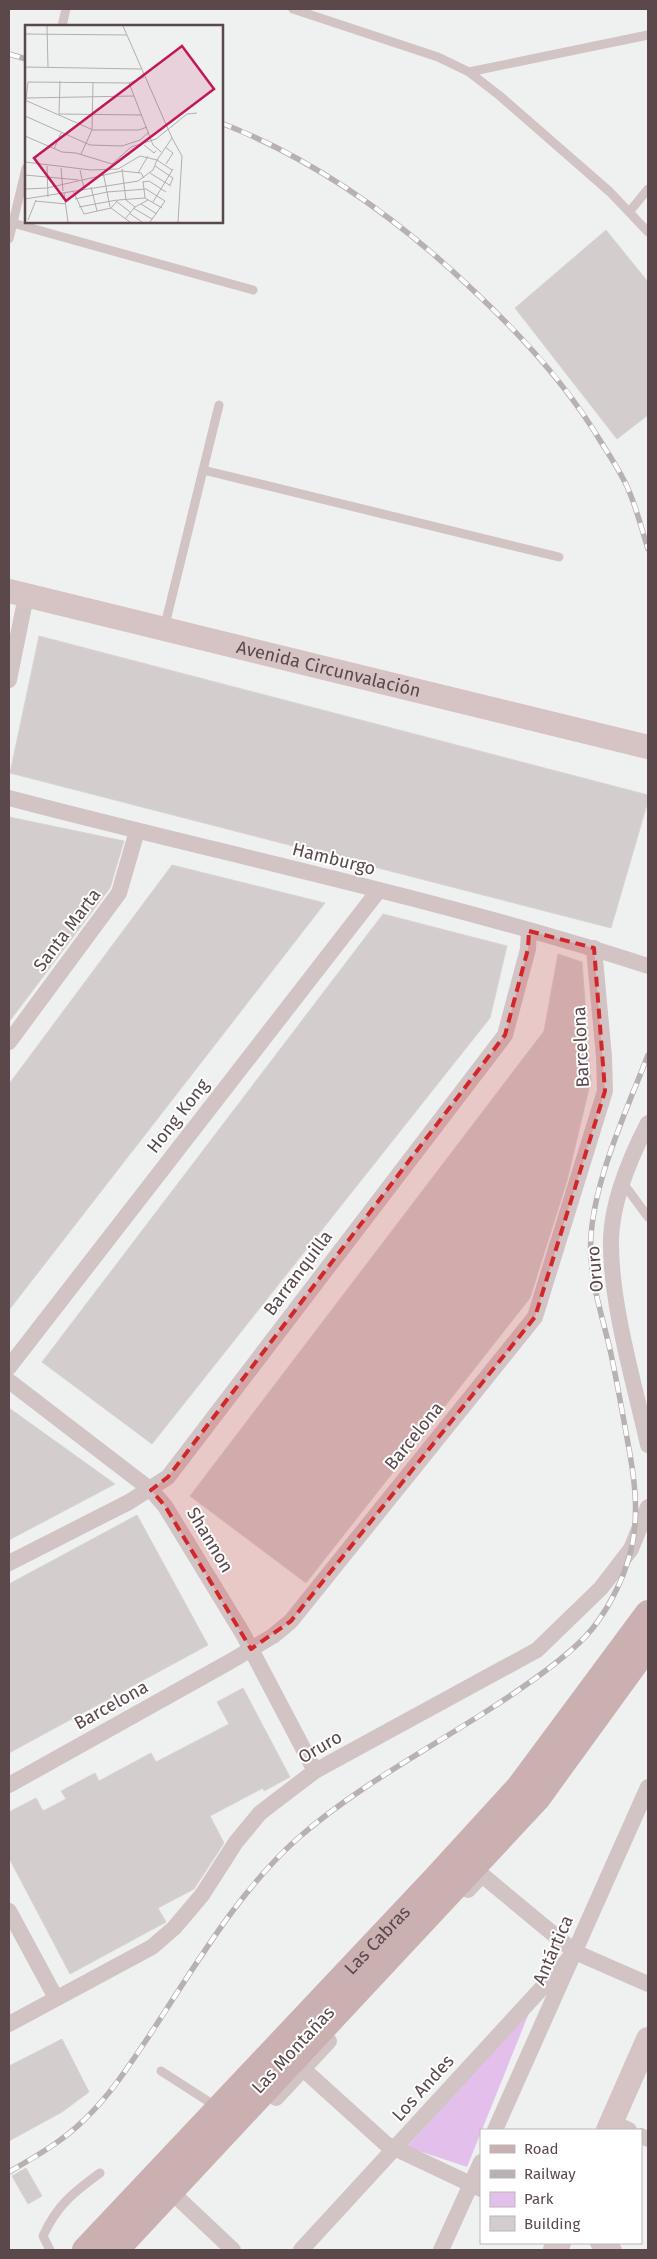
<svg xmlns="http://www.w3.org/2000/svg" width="657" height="2259" font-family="'Fira Sans',sans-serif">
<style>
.green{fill:#e3c0eb}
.building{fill:#d3cdcd;stroke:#d9d4d3}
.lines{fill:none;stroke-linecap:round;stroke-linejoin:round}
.lane{stroke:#d2c3c5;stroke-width:9}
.street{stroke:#d2c3c5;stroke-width:16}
.secondary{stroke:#d6c3c4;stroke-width:24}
.primary{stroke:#cbb0b2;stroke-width:26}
.rail-casing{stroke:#b8b1b1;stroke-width:5.5}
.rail{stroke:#fff;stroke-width:4;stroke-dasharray:11;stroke-linecap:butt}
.marked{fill:#d22729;fill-opacity:0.2;stroke:#d22729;stroke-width:4;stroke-dasharray:10 6;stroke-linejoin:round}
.labels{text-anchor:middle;stroke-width:4;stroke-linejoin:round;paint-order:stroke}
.street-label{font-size:18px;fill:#5a484a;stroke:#fff}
.inset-road{fill:none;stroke:#b3adae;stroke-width:1}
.view{fill:#c2185b;fill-opacity:0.15;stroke:#c2185b;stroke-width:2.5}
.inset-edge{fill:none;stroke:#5a484a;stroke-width:2.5}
</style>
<rect width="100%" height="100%" fill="#eff1f0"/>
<!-- green -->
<path class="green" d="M531,2008L467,2167L407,2147Z"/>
<!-- building -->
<g class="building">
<path d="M606,230L648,282V415L617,439L515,308Z"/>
<path d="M39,636L648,795V801L611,928L10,773Z"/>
<path d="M9,817L124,841L110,888L9,1022Z"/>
<path d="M172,865L325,903L9,1310V1084Z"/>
<path d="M383,914L507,946L490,1018L152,1444L42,1362Z"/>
<path d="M558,954L582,962L591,1080L567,1181L530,1298L306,1583L190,1496L544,1031Z"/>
<path d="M9,1408L115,1484L9,1540Z"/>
<path d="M137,1515L208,1645L9,1753V1584Z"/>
<path d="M243,1688L290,1777L264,1791L263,1788L210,1816L224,1843L194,1889L158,1908L166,1922L70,1974L9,1858V1812L36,1798L43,1811L66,1799L61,1791L95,1773L99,1781L151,1753L156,1762L229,1724L217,1702Z"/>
<path d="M62,2039L89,2092L62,2112L9,2141V2066Z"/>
<path d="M26,2168L42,2196L28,2204L12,2176Z"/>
</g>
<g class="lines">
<!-- lane -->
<g class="lane">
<path d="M293,9L438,57L469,72L500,96L610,192L648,232"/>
<path d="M62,26L66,9"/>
<path d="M469,72L648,35"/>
<path d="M630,211L648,189"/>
<path d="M9,222L253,290"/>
<path d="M9,239L26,168"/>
<path d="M203,470L559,557"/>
<path d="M164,629L219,405"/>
<path d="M623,1183L648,1217"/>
<path d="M161,2071L217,2107"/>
<path d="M50,2250L43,2236C57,2205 74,2192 100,2173"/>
</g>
<!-- street -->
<g class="street">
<path d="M9,680L26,596"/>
<path d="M9,798C222,854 438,898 648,966"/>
<path d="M9,1042L119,893L137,831"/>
<path d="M648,1123C631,1156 612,1201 611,1239C610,1303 634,1382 648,1445"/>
<path d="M9,1367L379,890"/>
<path d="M9,1381L151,1490L165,1506L243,1634L315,1771"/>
<path d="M9,1563L129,1502L168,1477L505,1035L528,949L529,931"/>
<path d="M9,1785L231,1661L273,1636L291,1621L535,1317L605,1091L604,1057L594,948"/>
<path d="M468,1890L482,1875L575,1952L648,1984"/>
<path d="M9,1911L56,1998"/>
<path d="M9,2024L152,1947L174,1928L202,1895L236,1842L260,1813L315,1771L537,1650L601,1588L631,1549L648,1507"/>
<path d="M303,2069L386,2144L481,2189"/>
<path d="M276,2098L329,2041"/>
<path d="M611,2122L629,2130"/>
<path d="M495,2130L648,1787"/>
<path d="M641,2136L648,2139"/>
<path d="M180,2200L233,2250"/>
<path d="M598,2243L614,2250"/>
<path d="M301,2250L575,1952"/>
<path d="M441,2250L481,2162"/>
</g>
<!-- secondary -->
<g class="secondary">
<path id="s1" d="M9,591L648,747"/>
<path d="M608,2130L648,2039"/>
<path d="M555,2250L559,2243"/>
</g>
<!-- primary -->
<g class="primary">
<path id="s2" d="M85,2250L435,1879L519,1787L648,1613"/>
<path d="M116,2250L537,1799L648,1646"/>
</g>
<defs>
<g id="rail">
<path d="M9,54L26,59"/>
<path d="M221,123C317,160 401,221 475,292C523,337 567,385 601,442C611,458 622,474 629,491C637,510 642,530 648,549"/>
<path d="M9,2172C35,2157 63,2141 84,2120C110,2095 129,2066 149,2036C194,1968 236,1894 297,1839C355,1788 425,1751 490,1709C521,1689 560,1663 585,1637C606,1615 624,1579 631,1550C640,1513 634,1474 627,1438C622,1410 617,1382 611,1354C604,1322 593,1291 591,1258C586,1196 626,1112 648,1055"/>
</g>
</defs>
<!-- rail casing -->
<use href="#rail" class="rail-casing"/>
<!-- rail -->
<use href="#rail" class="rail"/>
</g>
<!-- marked area -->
<path class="marked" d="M529,931L594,948L605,1091L535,1317L291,1621L251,1649L165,1506L151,1490L168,1477L505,1035L528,949Z"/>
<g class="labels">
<!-- street labels -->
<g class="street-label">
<text dy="6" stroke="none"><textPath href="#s1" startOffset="329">Avenida Circunvalación</textPath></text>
<text transform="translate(334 859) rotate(14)" y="6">Hamburgo</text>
<text transform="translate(67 930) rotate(-53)" y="6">Santa Marta</text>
<text transform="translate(581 1047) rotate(-93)" y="6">Barcelona</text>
<text transform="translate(178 1116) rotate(-52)" y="6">Hong Kong</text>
<text transform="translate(595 1269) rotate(-95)" y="6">Oruro</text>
<text transform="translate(298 1273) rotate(-53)" y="6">Barranquilla</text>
<text transform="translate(414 1436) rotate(-51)" y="6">Barcelona</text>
<text transform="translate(210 1540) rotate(59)" y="6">Shannon</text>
<text transform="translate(111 1705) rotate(-29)" y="6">Barcelona</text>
<text transform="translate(320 1747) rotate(-30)" y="6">Oruro</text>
<text dy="6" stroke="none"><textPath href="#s2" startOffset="426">Las Cabras</textPath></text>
<text transform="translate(553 1950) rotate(-66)" y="6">Antártica</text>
<text transform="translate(293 2050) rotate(-47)" y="6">Las Montañas</text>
<text transform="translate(423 2088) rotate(-48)" y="6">Los Andes</text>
</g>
</g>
<!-- overview -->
<g transform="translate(25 25)">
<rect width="198" height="198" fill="#eff1f0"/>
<path class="inset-road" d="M22,1L23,42M98,1L147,113M0,9L102,10M0,42L116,44M35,56L34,89L117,90M104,58L128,120L136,127M2,73L109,71M2,76L68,105H114L122,102M0,84L3,57L104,58L119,52M0,91L65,120L97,121L115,115L124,107M0,111L37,127L51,128L87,139L106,122L131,114L162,89L172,88M119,120L129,128L131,126M140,122L148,128L141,139M29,124L36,108M56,129L67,105L68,57M0,137L66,145L93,144L115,131L132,135L147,113L157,131L153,197M22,141L23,172M130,141L148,153L145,160M36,143L38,166M97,144L101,175L110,182M55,145L59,163M78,147L85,182M113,148L123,131M125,148L146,161M0,150L54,155M118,156L120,173M118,157L124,156L141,167M66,162L72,186M0,164L22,163L97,146L116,148L119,153M48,166L59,189L86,183L93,175L120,173L137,183M39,168L43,197M0,174L113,156L128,145L132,135L147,145M50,174L82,167L121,164L140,176L125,197M10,176L41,179M91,176L105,187M128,177L148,144M116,179L132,189M54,182L92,175M86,183L105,197M108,183L127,194M104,188L117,197M100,194L110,182L123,175M3,195L11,175"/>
<path class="view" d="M157,21L189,64L41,176L9,133Z"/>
<rect width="198" height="198" class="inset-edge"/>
</g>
<!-- border -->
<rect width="657" height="2259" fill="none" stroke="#5a484a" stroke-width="20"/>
<!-- legend -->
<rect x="480" y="2129" width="162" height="115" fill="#ffffff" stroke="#bdb6b7"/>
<rect x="490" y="2145" width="25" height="8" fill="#cbb0b2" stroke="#bdb6b7"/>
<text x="524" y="2154" font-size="15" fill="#5a484a">Road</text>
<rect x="490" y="2170" width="25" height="8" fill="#b8b1b1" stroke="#bdb6b7"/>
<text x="524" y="2179" font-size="15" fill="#5a484a">Railway</text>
<rect x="490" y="2192" width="25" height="15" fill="#e3c0eb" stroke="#bdb6b7"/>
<text x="524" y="2204" font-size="15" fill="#5a484a">Park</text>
<rect x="490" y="2216" width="25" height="15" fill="#d3cdcd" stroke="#bdb6b7"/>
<text x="524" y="2229" font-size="15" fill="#5a484a">Building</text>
</svg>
